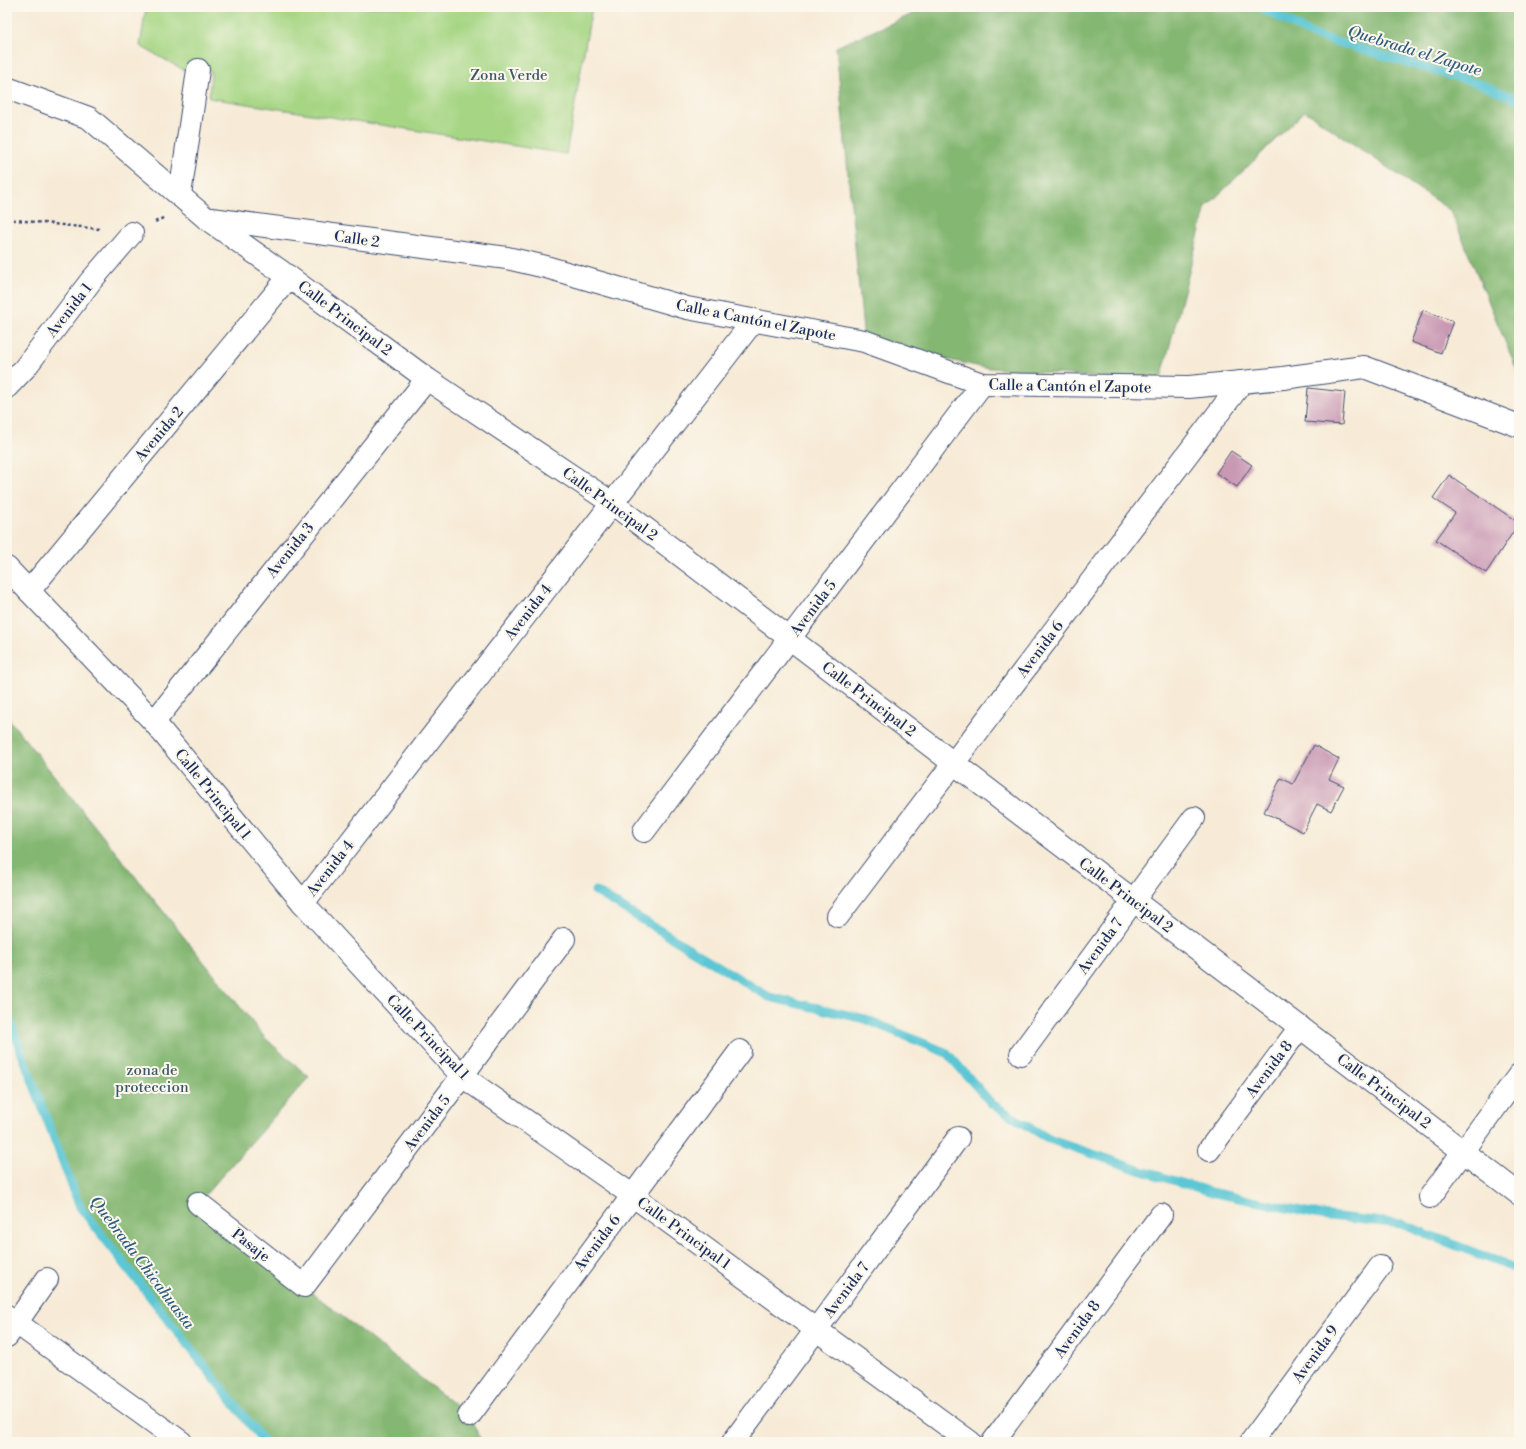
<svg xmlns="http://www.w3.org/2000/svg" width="1526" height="1449" font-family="'Libre Bodoni',serif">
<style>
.green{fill:#a6d684;stroke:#608271}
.forest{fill:#84b772;stroke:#507368}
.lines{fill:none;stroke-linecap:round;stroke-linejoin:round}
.stream{stroke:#5bc6d4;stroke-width:9}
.building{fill:#c998b3}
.minor-casing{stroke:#3c4b70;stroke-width:24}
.path{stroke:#3c4b70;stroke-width:2.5;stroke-dasharray:3 3;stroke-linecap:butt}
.minor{stroke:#fff;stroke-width:22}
.labels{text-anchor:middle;stroke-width:4;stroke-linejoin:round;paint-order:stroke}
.park-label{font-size:15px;fill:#3e5968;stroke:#fbf7ec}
.street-label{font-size:15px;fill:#1b2f5e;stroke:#fbf7ec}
.water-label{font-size:16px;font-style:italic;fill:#2e5c81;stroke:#fbf7ec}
</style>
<rect width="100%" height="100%" fill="#fbf7ec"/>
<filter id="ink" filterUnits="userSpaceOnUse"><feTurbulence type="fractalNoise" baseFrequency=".025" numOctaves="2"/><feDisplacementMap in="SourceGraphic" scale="8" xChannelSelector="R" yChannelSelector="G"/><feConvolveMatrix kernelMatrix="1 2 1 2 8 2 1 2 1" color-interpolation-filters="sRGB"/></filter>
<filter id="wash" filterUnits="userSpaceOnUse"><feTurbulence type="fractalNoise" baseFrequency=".012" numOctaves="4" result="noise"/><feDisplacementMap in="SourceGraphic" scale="16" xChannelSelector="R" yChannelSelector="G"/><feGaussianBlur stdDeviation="0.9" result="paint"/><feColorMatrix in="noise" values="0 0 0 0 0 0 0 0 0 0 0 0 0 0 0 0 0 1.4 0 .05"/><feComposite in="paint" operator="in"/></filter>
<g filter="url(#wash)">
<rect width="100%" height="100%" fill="#f7ebd7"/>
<!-- green -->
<path class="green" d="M146,7H592L566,154L209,98L211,71L182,69L140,46Z"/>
<!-- forest -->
<g class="forest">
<path d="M929,7H1519V375L1451,211L1305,111L1206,207L1160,383L981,367L864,341L836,47Z"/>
<path d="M7,717L265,1038L309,1077L198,1203L469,1416L482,1442H264L80,1207L7,1014Z"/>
</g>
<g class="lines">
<!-- stream -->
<g class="stream">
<path d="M1260,7L1313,35L1480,84L1519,100"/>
<path d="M595,891L769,997L865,1019L947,1053L992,1104L1049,1139L1136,1169L1215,1193L1320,1215L1401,1224L1519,1270"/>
<path d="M7,1014L80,1207L264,1442"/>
</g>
</g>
<g id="blocks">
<!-- building -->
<g class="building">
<path d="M1423,310L1453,321L1441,353L1411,342Z"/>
<path d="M1308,388L1345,392L1342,425L1305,422Z"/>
<path d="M1231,451L1252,465L1237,487L1216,473Z"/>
<path d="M1449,475L1519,523L1486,573L1436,540L1455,513L1433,498Z"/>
<path d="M1314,745L1339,759L1329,779L1344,786L1331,811L1317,804L1303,832L1264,812L1281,778L1293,784Z"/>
</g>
</g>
</g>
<g filter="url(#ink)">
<use href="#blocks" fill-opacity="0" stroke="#3c4b70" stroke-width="1"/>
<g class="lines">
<defs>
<g id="minor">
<path d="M7,88L89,118L207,219L289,277L427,379L612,503L1519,1194"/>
<path d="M180,195L198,70"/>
<path d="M212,219L507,258L546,267L687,308L864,341L982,384L1189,387L1283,378L1364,367L1519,426"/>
<path d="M7,387L25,368L90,282L132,233"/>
<path d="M7,568L154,722L303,903L462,1076L632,1195L970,1442"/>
<path d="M29,591L289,277"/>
<path d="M154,722L427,379"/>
<path d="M644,831L982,384"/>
<path d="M303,903L754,320"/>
<path d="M838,916L1242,382"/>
<path d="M1021,1054L1194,818"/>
<path d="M1209,1150L1300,1027"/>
<path d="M1430,1197L1519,1075"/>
<path d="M198,1203L304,1286L462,1076L564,939"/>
<path d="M7,1316L181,1442"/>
<path d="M7,1336L47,1279"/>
<path d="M469,1416L740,1051"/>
<path d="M733,1442L958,1138"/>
<path d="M993,1442L1161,1215"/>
<path d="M1251,1442L1380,1267"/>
</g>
</defs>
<!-- minor casing -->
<use href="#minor" class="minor-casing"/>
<!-- path -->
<g class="path">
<path d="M7,219L99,229"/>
<path d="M155,222L165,217"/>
</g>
<!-- minor -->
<use href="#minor" class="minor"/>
</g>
</g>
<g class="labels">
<!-- park labels -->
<g class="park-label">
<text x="509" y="80">Zona Verde</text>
<text x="152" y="1075">zona de<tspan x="152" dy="17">proteccion</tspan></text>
</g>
<!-- street labels -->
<g class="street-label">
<text transform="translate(357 239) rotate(8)" y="5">Calle 2</text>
<text transform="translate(69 310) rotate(-52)" y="5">Avenida 1</text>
<text transform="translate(345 318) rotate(37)" y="5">Calle Principal 2</text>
<text transform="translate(756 320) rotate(11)" y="5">Calle a Cantón el Zapote</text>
<text transform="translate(1070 386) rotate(1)" y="5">Calle a Cantón el Zapote</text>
<text transform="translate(159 434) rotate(-50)" y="5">Avenida 2</text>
<text transform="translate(610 504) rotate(36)" y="5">Calle Principal 2</text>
<text transform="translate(290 550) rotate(-51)" y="5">Avenida 3</text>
<text transform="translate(813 608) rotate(-53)" y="5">Avenida 5</text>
<text transform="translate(528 612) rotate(-52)" y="5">Avenida 4</text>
<text transform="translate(1040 649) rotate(-53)" y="5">Avenida 6</text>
<text transform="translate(869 699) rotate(37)" y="5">Calle Principal 2</text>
<text transform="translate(213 794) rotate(51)" y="5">Calle Principal 1</text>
<text transform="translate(330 868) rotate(-52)" y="5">Avenida 4</text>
<text transform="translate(1126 895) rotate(37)" y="5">Calle Principal 2</text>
<text transform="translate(1100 946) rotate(-54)" y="5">Avenida 7</text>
<text transform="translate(428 1037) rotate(46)" y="5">Calle Principal 1</text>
<text transform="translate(1269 1069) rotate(-53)" y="5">Avenida 8</text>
<text transform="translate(1384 1091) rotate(37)" y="5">Calle Principal 2</text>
<text transform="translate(427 1123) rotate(-53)" y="5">Avenida 5</text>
<text transform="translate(684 1233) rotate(36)" y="5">Calle Principal 1</text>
<text transform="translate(597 1243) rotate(-53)" y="5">Avenida 6</text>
<text transform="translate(251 1245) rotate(38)" y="5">Pasaje</text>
<text transform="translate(846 1290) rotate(-53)" y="5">Avenida 7</text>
<text transform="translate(1077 1329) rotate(-54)" y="5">Avenida 8</text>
<text transform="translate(1315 1354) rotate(-54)" y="5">Avenida 9</text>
</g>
<!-- water labels -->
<g class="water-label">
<text transform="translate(1415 50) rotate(17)" y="6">Quebrada el Zapote</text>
<text transform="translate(143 1262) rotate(53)" y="6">Quebrada Chicahuasta</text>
</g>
</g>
<!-- margin -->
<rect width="1526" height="1449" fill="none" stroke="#fbf7ec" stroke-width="24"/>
</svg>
